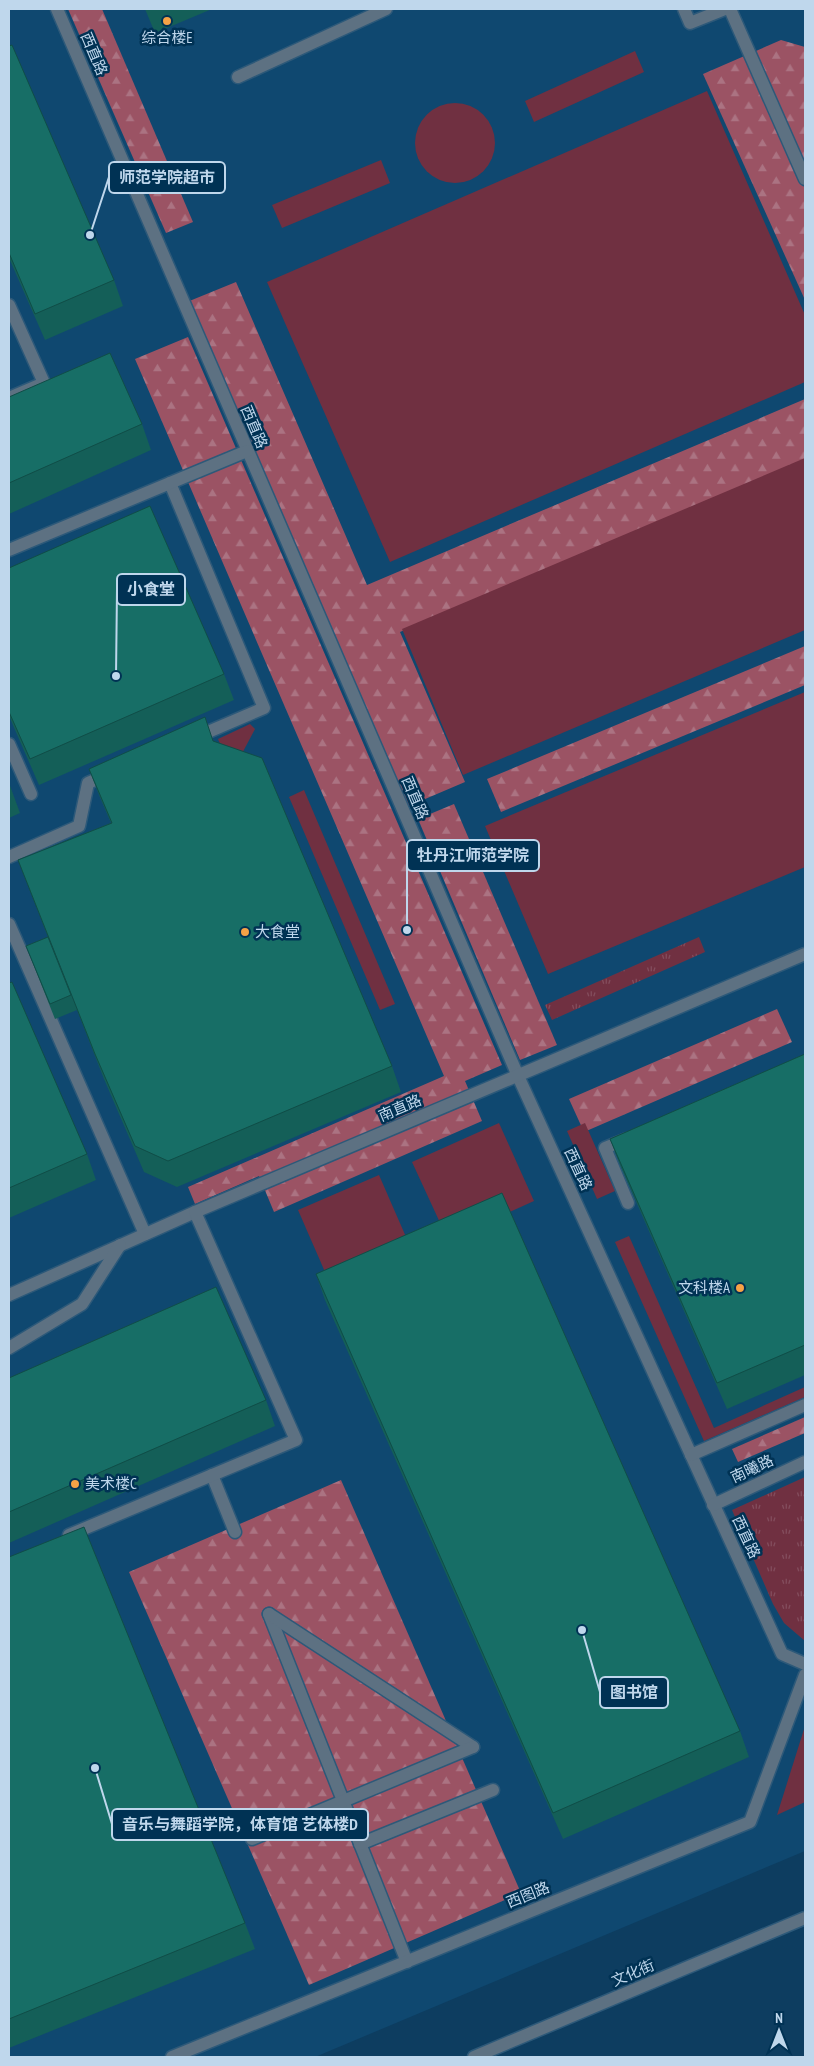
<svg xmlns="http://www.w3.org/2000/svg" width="814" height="2066" font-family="'PT Sans Narrow','Noto Sans SC',sans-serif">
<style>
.built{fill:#0f4870}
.grass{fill:url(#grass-tufts)}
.forest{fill:url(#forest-firs)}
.park{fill:#703041}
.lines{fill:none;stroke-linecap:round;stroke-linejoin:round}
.minor-casing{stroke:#2d5979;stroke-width:15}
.minor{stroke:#5d7182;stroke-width:12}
.wall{fill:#145f58}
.building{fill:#176e66;stroke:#104d47}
.poi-dot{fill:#f5a246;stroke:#003254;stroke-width:2}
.labels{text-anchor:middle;stroke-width:5;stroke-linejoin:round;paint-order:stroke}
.poi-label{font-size:15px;fill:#bfd7ec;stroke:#003254;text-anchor:start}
.street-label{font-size:15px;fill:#bfd7ec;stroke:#003254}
.leader{fill:none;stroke:#bfd7ec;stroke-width:2}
.callout-dot{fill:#bfd7ec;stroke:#003254;stroke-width:2}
.callout{fill:#003254;stroke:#bfd7ec;stroke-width:2}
.callout-label{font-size:16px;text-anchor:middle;font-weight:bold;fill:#bfd7ec}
</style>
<defs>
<pattern id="grass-tufts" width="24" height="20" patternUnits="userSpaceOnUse" patternTransform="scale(1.25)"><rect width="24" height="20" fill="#703041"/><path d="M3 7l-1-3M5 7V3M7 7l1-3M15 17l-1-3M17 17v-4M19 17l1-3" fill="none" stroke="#834d5d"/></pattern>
<pattern id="forest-firs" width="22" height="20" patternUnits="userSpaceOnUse" patternTransform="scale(1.25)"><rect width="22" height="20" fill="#9b5364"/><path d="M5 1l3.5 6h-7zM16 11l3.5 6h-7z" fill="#ab7382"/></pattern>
</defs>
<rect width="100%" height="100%" fill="#0d3d60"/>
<!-- built -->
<path class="built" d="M9,9H805V1851L315,2057H9Z"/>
<!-- grass -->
<g class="grass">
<path d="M699,937L705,952L552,1020L545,1005Z"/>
<path d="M805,1477V1641L784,1623L773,1604L732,1510Z"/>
</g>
<!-- forest -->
<g class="forest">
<path d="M68,9H102L193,222L166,233Z"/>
<path d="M781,40L805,47V300L703,74Z"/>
<path d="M236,282L367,585L805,399V459L400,632L465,782L404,808L187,302Z"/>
<path d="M188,337L502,1065L465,1081L482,1121L274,1212L259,1176L195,1204L188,1187L444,1076L135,359Z"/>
<path d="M805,646V685L501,812L487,779Z"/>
<path d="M454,804L557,1045L520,1060L418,819Z"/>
<path d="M777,1009L792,1042L584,1132L569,1099Z"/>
<path d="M805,1417V1433L738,1462L732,1449Z"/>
<path d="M341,1480L521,1893L309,1985L129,1572Z"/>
</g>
<!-- park -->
<g class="park">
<path d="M635,51L644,72L534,122L525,101Z"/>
<path d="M707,91L805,315V382L390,562L267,282Z"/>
<circle cx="455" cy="143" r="40"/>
<path d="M381,160L390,183L282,228L272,205Z"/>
<path d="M805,458V630L463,775L402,629Z"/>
<path d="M805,692V867L548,974L485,826Z"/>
<path d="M250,724L255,729L238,761L226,758L218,739Z"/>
<path d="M304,790L395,1004L380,1010L289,797Z"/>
<path d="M499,1123L534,1201L448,1240L412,1162Z"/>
<path d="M585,1123L615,1191L597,1199L567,1131Z"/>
<path d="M379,1175L413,1253L332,1288L298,1210Z"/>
<path d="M629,1236L714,1428L805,1387V1397L704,1441L615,1242Z"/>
<path d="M805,1726V1802L777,1815Z"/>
</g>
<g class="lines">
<defs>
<g id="minor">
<path d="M57,9L518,1076L782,1654L805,1664"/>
<path d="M684,9L690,23L725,9"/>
<path d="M730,9L805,179"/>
<path d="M238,77L386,9"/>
<path d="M9,305L44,383L9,398"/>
<path d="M170,483L264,708L194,738"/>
<path d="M9,550L247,451"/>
<path d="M9,744L31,794"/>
<path d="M9,857L79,826L88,783L109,774"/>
<path d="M9,924L145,1234"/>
<path d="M627,1139L605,1148L628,1203"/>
<path d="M9,1295L195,1212L805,954"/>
<path d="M9,1348L82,1304L120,1245"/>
<path d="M691,1455L805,1405"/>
<path d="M212,1475L235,1532"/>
<path d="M713,1505L805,1462"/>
<path d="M69,1535L296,1440L195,1212"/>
<path d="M269,1614L407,1962"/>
<path d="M269,1614L473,1747"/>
<path d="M252,1839L473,1747"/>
<path d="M360,1844L493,1790"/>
<path d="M172,2057L750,1822L805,1675"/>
<path d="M474,2057L805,1918"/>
</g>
</defs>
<!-- minor casing -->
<use href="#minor" class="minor-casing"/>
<!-- minor -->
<use href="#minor" class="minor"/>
</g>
<!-- wall -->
<g class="wall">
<path d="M145,9H212L155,33Z"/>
<path d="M9,46L114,280L123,306L45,340L9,258Z"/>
<path d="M9,397L142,424L151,450L9,514Z"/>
<path d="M9,568L224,674L234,700L39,785L9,716Z"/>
<path d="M213,741L392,1066L401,1092L177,1187L144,1172L104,1079L77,1010L55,1019L26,946L48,937L18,860L111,823L99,795L89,769Z"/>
<path d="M9,783L20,813L9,818Z"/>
<path d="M9,983L87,1154L96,1180L9,1218Z"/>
<path d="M805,1054V1375L727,1409L620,1165L610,1139Z"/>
<path d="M316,1274L740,1731L749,1757L563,1839L325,1300Z"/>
<path d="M9,1378L266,1400L275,1426L9,1543Z"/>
<path d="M9,1557L245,1923L255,1949L9,2048Z"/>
</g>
<!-- building -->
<g class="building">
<path d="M12,45L114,280L35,314L9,253V46Z"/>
<path d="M110,353L142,424L9,483V397Z"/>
<path d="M150,506L224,674L30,759L9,712V568Z"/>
<path d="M205,717L213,741L262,758L392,1066L168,1161L135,1146L95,1054L18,860L112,823L89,769Z"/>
<path d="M48,937L71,995L50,1004L26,946Z"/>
<path d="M12,982L87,1154L9,1188V983Z"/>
<path d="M805,1054V1345L717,1383L610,1139Z"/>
<path d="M502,1193L740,1731L553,1813L316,1274Z"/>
<path d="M216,1287L266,1400L9,1512V1378Z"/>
<path d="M84,1527L245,1923L9,2019V1557Z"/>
</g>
<!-- markers -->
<g class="poi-dot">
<circle cx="167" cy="21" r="5"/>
<circle cx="245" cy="932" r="5"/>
<circle cx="740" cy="1288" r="5"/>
<circle cx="75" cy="1484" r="5"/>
</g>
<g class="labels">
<!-- poi labels -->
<g class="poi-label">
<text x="167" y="43" text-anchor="middle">综合楼E</text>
<text x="255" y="937">大食堂</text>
<text x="730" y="1293" text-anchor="end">文科楼A</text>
<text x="85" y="1489">美术楼C</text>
</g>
<!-- street labels -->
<g class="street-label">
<text transform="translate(94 54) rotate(67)" y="5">西直路</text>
<text transform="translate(254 427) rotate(67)" y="5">西直路</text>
<text transform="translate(415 798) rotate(67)" y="5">西直路</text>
<text transform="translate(400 1108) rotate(-23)" y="5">南直路</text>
<text transform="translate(578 1169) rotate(65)" y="5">西直路</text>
<text transform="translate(752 1469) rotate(-25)" y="5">南曦路</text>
<text transform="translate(746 1537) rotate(65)" y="5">西直路</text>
<text transform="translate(528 1895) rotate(-22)" y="5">西图路</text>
<text transform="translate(633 1973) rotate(-23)" y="5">文化街</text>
</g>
</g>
<!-- callouts -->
<path class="leader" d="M90 235L109 177M116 676L117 589M407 930L407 855M582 1630L600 1692M95 1768L112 1824"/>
<g class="callout-dot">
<circle cx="90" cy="235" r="5"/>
<circle cx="116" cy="676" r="5"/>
<circle cx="407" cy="930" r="5"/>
<circle cx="582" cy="1630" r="5"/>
<circle cx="95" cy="1768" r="5"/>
</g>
<g class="callout">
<rect x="109" y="162" width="116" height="31" rx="5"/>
<rect x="117" y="574" width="68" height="31" rx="5"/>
<rect x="407" y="840" width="132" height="31" rx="5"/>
<rect x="600" y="1677" width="68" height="31" rx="5"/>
<rect x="112" y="1809" width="256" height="31" rx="5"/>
</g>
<g class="callout-label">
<text x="167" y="183">师范学院超市</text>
<text x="151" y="595">小食堂</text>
<text x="473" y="861">牡丹江师范学院</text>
<text x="634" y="1698">图书馆</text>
<text x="240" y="1830">音乐与舞蹈学院，体育馆 艺体楼D</text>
</g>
<!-- border -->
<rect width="814" height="2066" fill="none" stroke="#bfd7ec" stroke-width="20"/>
<!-- north arrow -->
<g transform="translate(779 2031)" stroke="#003254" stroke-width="4" paint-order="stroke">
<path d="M0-4L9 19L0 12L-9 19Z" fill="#bfd7ec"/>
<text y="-8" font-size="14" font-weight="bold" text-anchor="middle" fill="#bfd7ec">N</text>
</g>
</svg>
